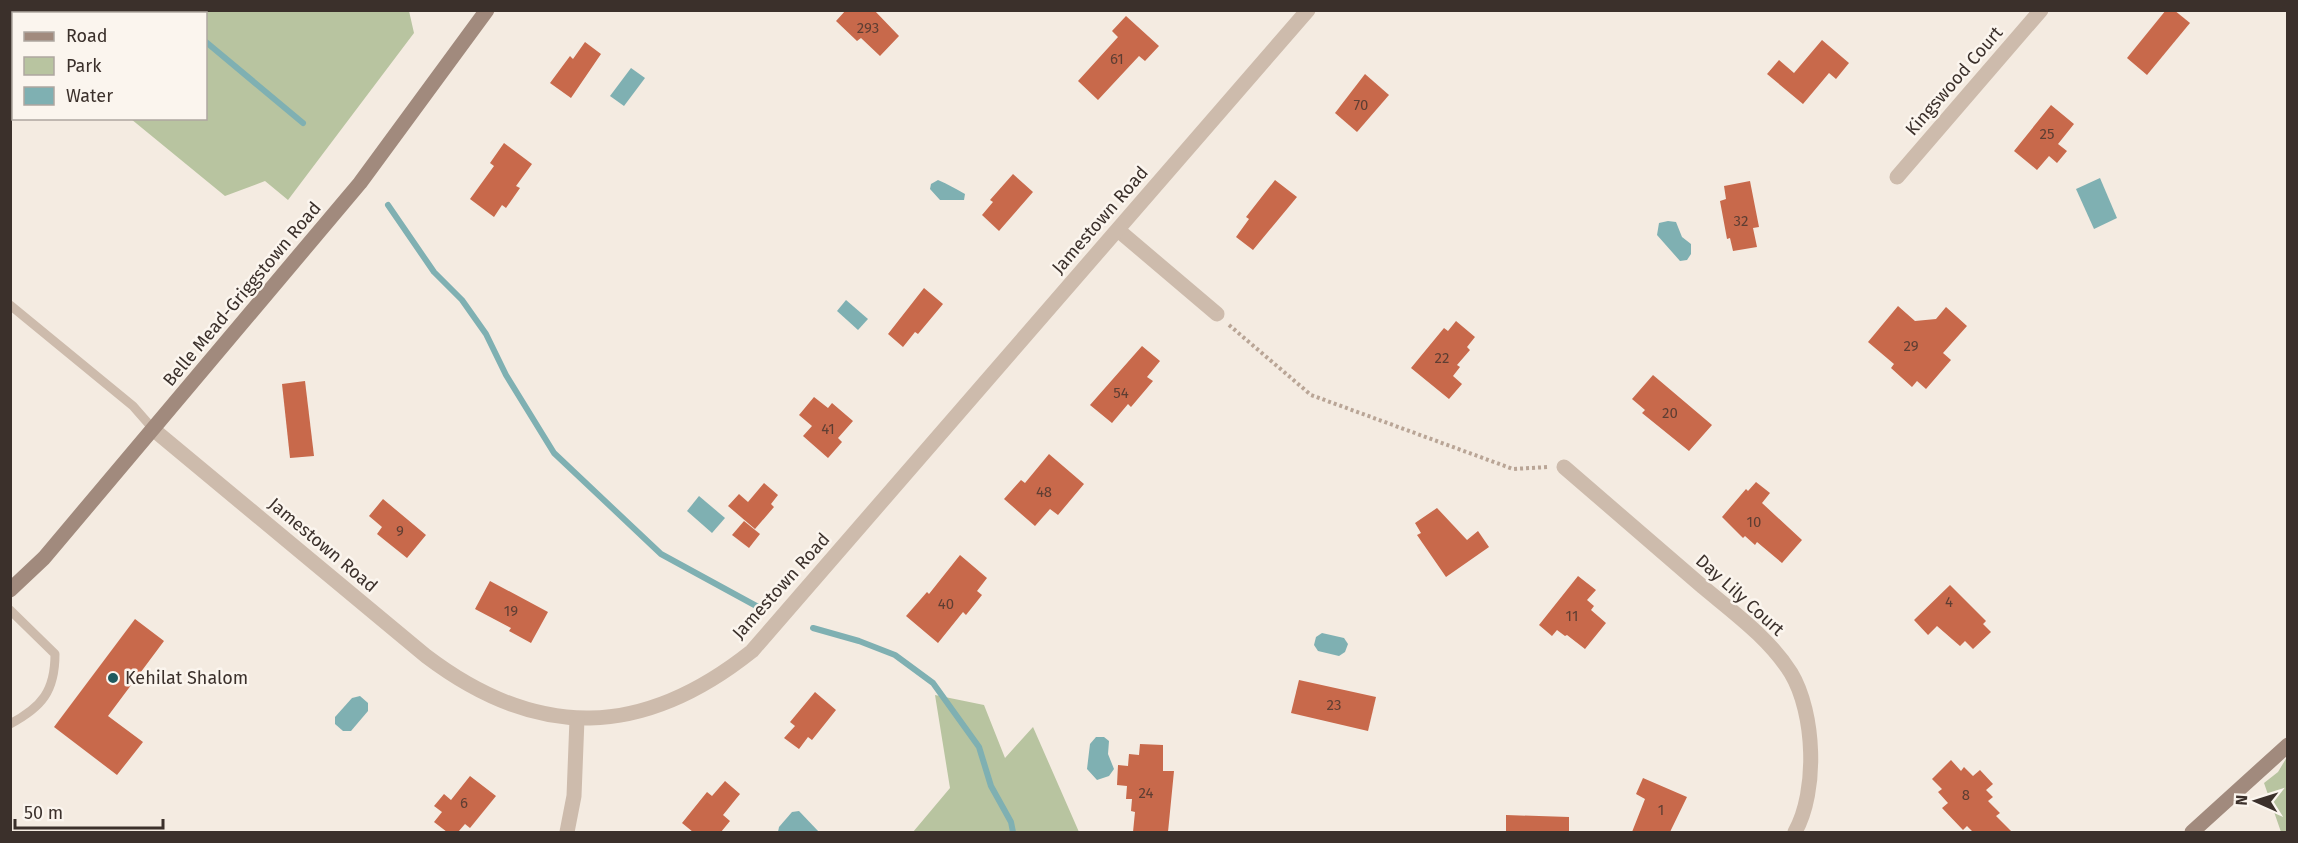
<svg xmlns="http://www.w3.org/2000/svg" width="2298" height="843" font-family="'Fira Sans',sans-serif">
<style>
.green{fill:#b8c4a0}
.water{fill:#7fb0b2}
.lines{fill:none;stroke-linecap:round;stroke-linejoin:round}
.stream{stroke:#7fb0b2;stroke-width:6}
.building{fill:#c8694b}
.path{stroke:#b9a596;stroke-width:4;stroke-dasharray:3 3;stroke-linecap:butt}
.lane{stroke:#cdbbac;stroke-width:9}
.street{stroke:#cdbbac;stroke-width:15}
.secondary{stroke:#a18a7d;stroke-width:15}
.poi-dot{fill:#1f5a5e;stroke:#fbf5ee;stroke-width:2}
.labels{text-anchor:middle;stroke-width:5;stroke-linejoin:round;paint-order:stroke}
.number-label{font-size:15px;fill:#5e3e33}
.street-label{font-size:18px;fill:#3b302b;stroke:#fbf5ee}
.poi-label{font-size:18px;fill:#3b302b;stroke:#fbf5ee;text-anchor:start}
</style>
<rect width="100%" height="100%" fill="#f4ebe1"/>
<!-- green -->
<g class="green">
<path d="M10,11H409L414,33L288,200L265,181L225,196L131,119L206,118V14H14L13,23L11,20Z"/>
<path d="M935,695L984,705L1005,758L1033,727L1079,832H913L950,788Z"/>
<path d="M2287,757V832H2281L2264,783L2278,772Z"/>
</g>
<!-- water -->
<g class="water">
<path d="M631,68L645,78L624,106L610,96Z"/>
<path d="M2100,178L2117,218L2094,229L2076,189Z"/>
<path d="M938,180C948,184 956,189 965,194L964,200H940L930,189L931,184Z"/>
<path d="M1668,221L1676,222L1682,237L1691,244V254L1687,260L1680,261L1657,235L1659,223Z"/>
<path d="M846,300L868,319L858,330L837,311Z"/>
<path d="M699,496L725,518L712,533L687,511Z"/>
<path d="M1322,633L1344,638L1348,644L1345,652L1339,656L1318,651L1314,645L1316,637Z"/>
<path d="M360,696L368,703V711L351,731H343L335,724V717L352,698Z"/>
<path d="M1096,737H1104L1109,741L1108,754L1114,769L1109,776L1097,780L1087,769L1090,744Z"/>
<path d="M799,811L819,832H778L779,827L792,812Z"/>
</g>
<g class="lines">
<!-- stream -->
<g class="stream">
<path d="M169,10L172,14"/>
<path d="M206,42L303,123"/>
<path d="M388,205L434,272L462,300L486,334L506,375L554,453L661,554L760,608"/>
<path d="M813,628L859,641L895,655L933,683L979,747L991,786L1011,822L1013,832"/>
</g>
</g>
<!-- building -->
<g class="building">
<path d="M846,10H874L899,36L880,56L861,38L857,41L836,21Z"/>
<path d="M2166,10H2174L2190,23L2147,75L2127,58Z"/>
<path d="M1126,16L1159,46L1145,61L1139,56L1098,100L1078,81L1118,37L1112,31Z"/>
<path d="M1822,40L1849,63L1836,79L1829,73L1803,104L1767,74L1779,60L1794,73Z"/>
<path d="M585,42L601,54L571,98L550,83L570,56L573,59Z"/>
<path d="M1365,74L1389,95L1357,132L1335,113Z"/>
<path d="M2051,105L2074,124L2058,144L2067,151L2057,163L2049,156L2037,170L2014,151Z"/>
<path d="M504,143L532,164L516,186L520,188L506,208L502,205L494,217L470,199L494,166L490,163Z"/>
<path d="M1013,174L1033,192L999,231L982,215L993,202L990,200Z"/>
<path d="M1275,180L1297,197L1253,250L1236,237L1249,219L1246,217Z"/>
<path d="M1750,181L1759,227L1753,228L1757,247L1733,251L1730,238L1727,239L1720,201L1726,199L1724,186Z"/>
<path d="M924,288L943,304L918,334L915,332L903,347L888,334Z"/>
<path d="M1898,306L1915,321L1936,319L1946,307L1967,326L1943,353L1951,360L1926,389L1917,381L1912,387L1891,368L1894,364L1868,342Z"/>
<path d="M1456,321L1475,337L1467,347L1470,350L1457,365L1460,367L1453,376L1462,384L1449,399L1411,368L1444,328L1448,331Z"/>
<path d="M1142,346L1160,361L1147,377L1153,381L1131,407L1128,404L1112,423L1090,405Z"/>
<path d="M1653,375L1712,425L1689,451L1642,413L1645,410L1632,399Z"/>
<path d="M305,381L314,456L290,458L282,384Z"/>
<path d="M814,397L828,408L832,403L853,421L838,438L842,442L828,458L803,436L812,426L799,415Z"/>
<path d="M1049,454L1084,484L1058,515L1050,509L1035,526L1004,499L1021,480L1025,483Z"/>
<path d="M1756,482L1770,493L1762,503L1802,540L1782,563L1757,542L1755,545L1745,536L1743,538L1722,517L1746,489L1748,491Z"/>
<path d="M764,483L778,495L771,504L774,507L755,529L728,506L739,494L748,502Z"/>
<path d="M383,499L426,535L407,558L377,534L382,527L369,516Z"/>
<path d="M1437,508L1467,540L1478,531L1489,547L1446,577L1417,535L1421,533L1415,523Z"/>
<path d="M744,521L760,534L749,548L732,535Z"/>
<path d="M960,555L987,578L977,591L982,595L966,615L963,612L938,643L906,616L927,592L929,594Z"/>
<path d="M1578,576L1596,590L1587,600L1594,606L1591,610L1606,623L1585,649L1567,635L1565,636L1557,630L1552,636L1539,625Z"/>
<path d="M490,581L548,612L531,643L509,631L511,628L475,609Z"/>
<path d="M1950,585L1986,621L1983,624L1991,632L1973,649L1965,641L1960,646L1937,626L1928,635L1914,620Z"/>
<path d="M135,619L164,641L108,716L143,742L117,775L54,727Z"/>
<path d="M1299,680L1376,697L1368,731L1291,713Z"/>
<path d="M815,692L836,710L812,740L808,737L799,749L784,738L795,726L790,722Z"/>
<path d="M1140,744L1163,745V771H1174L1168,832H1133L1135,812L1131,811L1132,799H1126L1127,786L1117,785L1118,765L1128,766L1129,754L1139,755Z"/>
<path d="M1951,760L1961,771L1964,767L1973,776L1980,770L1993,784L1986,790L1993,797L1988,801L2000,813L1996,816L2012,832H1973L1967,826L1963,830L1942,808L1948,803L1938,792L1942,789L1932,779Z"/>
<path d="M470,776L496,796L470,828L465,824L458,832H447L434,822L442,812L434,806L444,794L451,800Z"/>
<path d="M1643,778L1687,797L1670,832H1632L1645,799L1636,794Z"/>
<path d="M725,781L740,794L723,815L730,821L721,832H693L682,823L707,792L712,796Z"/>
<path d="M1506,815L1569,817V832H1506Z"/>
</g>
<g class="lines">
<!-- path -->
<path class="path" d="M1229,325L1311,395L1513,469L1549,467"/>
<!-- lane -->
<g class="lane">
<path d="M10,305L133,406L154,430"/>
<path d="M10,610L55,654C55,691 42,707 10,724"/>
</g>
<!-- street -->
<g class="street">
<path d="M1897,177L2041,10"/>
<path d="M1118,230L1217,314"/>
<path d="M154,430L426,656C538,741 643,738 752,651L1308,10"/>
<path d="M1564,467C1611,507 1657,547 1703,587C1734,613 1769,638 1791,673C1815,713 1818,791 1795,832"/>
<path d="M567,832L574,796L577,719"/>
</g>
<!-- secondary -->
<g class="secondary">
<path d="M10,590L44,558L360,183L487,10"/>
<path d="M2192,832L2288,745"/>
</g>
</g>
<!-- markers -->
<circle class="poi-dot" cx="113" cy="678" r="6"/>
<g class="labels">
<!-- number labels -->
<g class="number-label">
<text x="868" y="33">293</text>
<text x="1117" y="64">61</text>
<text x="1361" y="110">70</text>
<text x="2047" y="139">25</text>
<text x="1741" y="226">32</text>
<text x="1911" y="351">29</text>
<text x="1442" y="363">22</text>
<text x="1121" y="398">54</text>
<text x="1670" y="418">20</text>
<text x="828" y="434">41</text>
<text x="1044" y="497">48</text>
<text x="1754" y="527">10</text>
<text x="400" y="536">9</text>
<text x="1949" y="607">4</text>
<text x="946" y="609">40</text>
<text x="511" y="616">19</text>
<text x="1572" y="621">11</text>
<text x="1334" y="710">23</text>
<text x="1146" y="798">24</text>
<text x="1966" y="800">8</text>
<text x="464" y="808">6</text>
<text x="1661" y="815">1</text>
</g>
<!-- street labels -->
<g class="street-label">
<text transform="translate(1954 81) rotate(-49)" y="6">Kingswood Court</text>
<text transform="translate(1100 220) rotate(-49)" y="6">Jamestown Road</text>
<text transform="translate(242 294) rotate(-50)" y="6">Belle Mead-Griggstown Road</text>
<text transform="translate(323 545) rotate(40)" y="6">Jamestown Road</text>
<text transform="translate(781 586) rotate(-48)" y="6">Jamestown Road</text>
<text transform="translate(1740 595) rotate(42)" y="6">Day Lily Court</text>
</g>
<!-- poi labels -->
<g class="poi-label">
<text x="125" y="684">Kehilat Shalom</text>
</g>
</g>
<!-- border -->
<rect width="2298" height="843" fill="none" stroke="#3b302b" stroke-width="24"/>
<!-- legend -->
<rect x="12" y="12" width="195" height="108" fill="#fbf5ee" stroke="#aea6a0" stroke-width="1.5"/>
<rect x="24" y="32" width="30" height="9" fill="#a18a7d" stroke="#aea6a0" stroke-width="1.5"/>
<text x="66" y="42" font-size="18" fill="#3b302b">Road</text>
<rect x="24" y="57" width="30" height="18" fill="#b8c4a0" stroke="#aea6a0" stroke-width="1.5"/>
<text x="66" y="72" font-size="18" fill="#3b302b">Park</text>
<rect x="24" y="87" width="30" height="18" fill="#7fb0b2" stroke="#aea6a0" stroke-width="1.5"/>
<text x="66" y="102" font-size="18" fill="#3b302b">Water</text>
<!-- north arrow -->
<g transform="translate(2256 801) rotate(273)" stroke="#fbf5ee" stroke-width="4.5" paint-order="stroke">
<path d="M0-4.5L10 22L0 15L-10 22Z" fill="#3b302b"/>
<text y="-9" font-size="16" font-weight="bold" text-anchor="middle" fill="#3b302b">N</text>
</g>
<!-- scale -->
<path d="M15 819v9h148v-9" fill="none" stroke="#3b302b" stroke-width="3"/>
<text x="24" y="819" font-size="18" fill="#3b302b" stroke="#fbf5ee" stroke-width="4.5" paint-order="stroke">50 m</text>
</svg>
